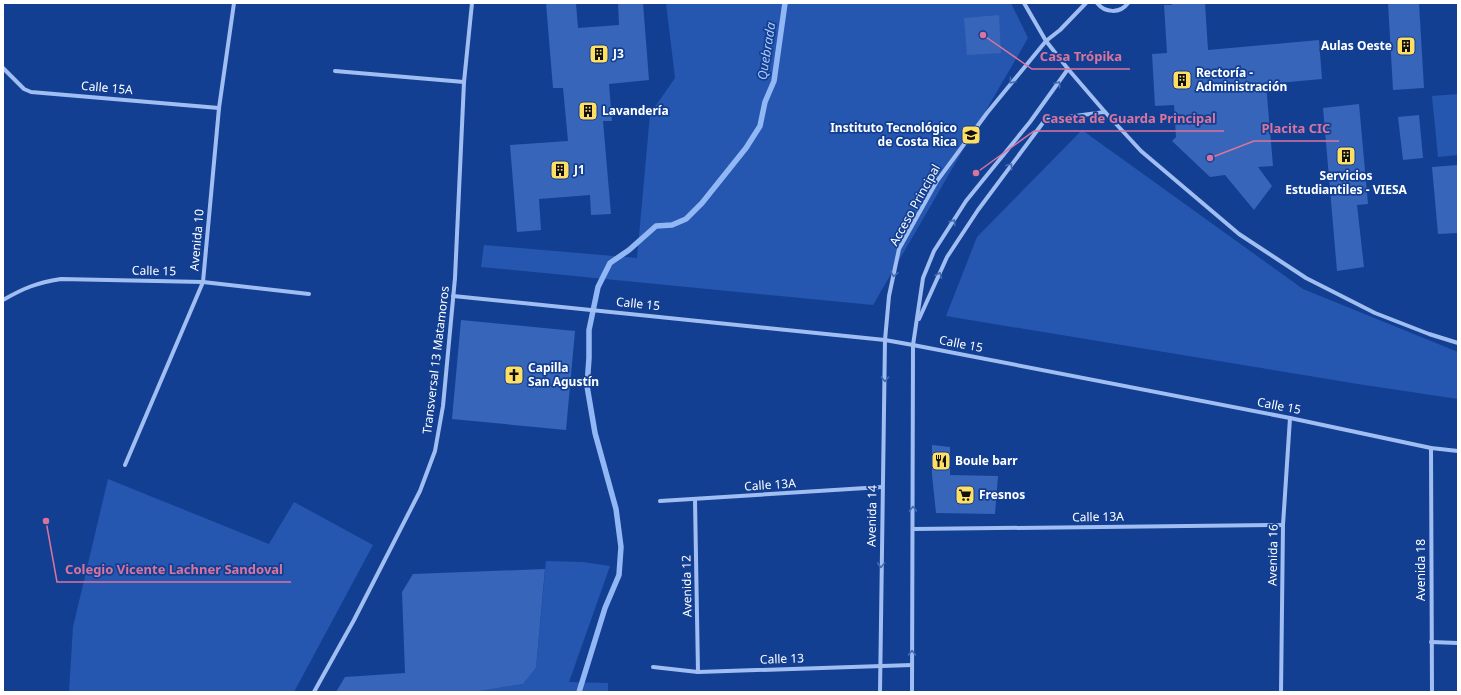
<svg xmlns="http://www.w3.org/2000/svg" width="1461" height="695" font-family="'Noto Sans',sans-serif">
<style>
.green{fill:#2557b1}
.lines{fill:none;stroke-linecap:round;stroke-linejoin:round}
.stream{stroke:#92b7f5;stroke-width:5.5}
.building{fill:#3765b9}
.minor{stroke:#a0bef2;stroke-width:4}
.oneway{stroke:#446bb4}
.labels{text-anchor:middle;stroke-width:3.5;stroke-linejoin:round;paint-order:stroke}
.poi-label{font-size:12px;font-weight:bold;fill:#fff;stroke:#133f92;text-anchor:start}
.street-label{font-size:12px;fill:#fff;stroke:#133f92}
.water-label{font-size:13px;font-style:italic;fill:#acc8f9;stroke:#133f92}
.leader{fill:none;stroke:#da749d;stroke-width:1.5}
.callout-dot{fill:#da749d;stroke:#133f92;stroke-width:1.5}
.callout-label{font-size:13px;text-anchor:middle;font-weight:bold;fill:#da749d;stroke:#133f92;stroke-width:3.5;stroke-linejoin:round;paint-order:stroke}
</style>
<rect width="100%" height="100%" fill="#133f92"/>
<!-- green -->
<g class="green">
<path d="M666,3H1011L1028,38L873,305L481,267L484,245L637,258L650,114L675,78Z"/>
<path d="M1458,94V155L1438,157L1432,96Z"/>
<path d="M1082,130L1303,289L1458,352V399L1364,385L946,316L977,237Z"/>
<path d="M108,479L269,544L294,502L373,545L294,692H69L73,627Z"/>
<path d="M546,561L583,562L610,566L569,682L608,683V692H474L523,684L536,668Z"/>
</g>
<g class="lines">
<!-- stream -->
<path class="stream" d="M579,692L605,608L619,575L621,547L616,509L595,433L587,386L589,358V330L598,287L610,263L629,250L656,226L672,225L686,219L702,203L746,148L760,126L765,102L774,81L785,3"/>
</g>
<!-- building -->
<g class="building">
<path d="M546,3H576L578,28L619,25L618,3H643L649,80L609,84L612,121H603L611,214L591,215L590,195L539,199L541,230L517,232L510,145L568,141L563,88H553Z"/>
<path d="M1172,3H1205L1208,50L1319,40L1322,79L1266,84L1273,166L1258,167L1272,186L1254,210L1225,175L1210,177L1172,141L1176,137L1174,105L1155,106L1152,54L1167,53L1164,5H1172Z"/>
<path d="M1388,3H1419L1424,88L1393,90Z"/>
<path d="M999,15L1001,53L967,55L964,18Z"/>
<path d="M1359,104L1368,204L1357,205L1364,267L1337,271L1323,108Z"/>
<path d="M1419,115L1423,158L1403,160L1398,117Z"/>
<path d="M1458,165V233L1438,234L1432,167Z"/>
<path d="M461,320L575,331L566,430L452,419Z"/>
<path d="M932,445L950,447V475L998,476L995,514L936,513L932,475Z"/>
<path d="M545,569L536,668L523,684L474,692H336L345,677L405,673L402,592L413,574Z"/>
</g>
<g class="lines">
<!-- minor -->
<g class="minor">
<path d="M1024,3L1046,41L1068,69L1105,112L1141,151L1239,234L1306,278L1375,313L1429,334L1458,343"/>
<path d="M1097,3C1105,13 1120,14 1128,3"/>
<path d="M3,68L24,89L31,92L219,108"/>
<path d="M335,71L464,82"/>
<path d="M453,296L885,340L913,345L1290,418L1431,448L1458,451"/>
<path d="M3,300C24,288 36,283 61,279L203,282L309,294"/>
<path d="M919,319L947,257L978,210L1045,120L1105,112"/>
<path d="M1431,448L1432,692"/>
<path d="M125,465L203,282L219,108L234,3"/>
<path d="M695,500L698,672"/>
<path d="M660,501L882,487"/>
<path d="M913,529L1283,525"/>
<path d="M1431,642L1458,643"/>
<path d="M653,667L698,672L912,665"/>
<path d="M314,692L354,620L420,491L435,451L443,406L455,278L464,82L472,3"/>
<path d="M880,692L885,340L889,296L899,249L937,181L987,113L1046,41L1060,30L1086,3"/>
<path d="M912,692L913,345L923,278L934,251L966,201L1030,122L1068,69"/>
<path d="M1281,692L1283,525L1290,418"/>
</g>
</g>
<!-- one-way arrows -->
<defs><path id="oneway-chevron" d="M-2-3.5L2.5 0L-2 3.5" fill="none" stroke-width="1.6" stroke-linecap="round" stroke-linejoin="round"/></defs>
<g class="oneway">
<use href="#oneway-chevron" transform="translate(1012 81) rotate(128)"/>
<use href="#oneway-chevron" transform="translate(1058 84) rotate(-54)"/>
<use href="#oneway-chevron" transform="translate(1010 166) rotate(-53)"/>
<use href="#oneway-chevron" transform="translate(953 222) rotate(-57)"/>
<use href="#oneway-chevron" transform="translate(894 274) rotate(102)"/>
<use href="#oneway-chevron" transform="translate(939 275) rotate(-67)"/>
<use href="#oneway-chevron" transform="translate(885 379) rotate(91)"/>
<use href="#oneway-chevron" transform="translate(913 509) rotate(-91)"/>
<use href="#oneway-chevron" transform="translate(881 565) rotate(91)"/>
<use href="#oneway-chevron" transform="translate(912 653) rotate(-89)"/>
</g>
<!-- icons -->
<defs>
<symbol id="building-square" viewBox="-11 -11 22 22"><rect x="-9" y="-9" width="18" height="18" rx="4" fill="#ffdf61" stroke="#133f92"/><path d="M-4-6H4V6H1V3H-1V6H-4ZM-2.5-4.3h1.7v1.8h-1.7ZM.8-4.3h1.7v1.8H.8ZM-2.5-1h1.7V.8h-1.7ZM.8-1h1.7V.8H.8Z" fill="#111"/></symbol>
<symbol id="university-square" viewBox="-11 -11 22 22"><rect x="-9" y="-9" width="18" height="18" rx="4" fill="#ffdf61" stroke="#133f92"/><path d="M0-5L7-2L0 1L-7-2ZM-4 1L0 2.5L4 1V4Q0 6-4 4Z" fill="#111"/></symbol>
<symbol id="church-square" viewBox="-11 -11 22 22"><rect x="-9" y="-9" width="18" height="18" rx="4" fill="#ffdf61" stroke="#133f92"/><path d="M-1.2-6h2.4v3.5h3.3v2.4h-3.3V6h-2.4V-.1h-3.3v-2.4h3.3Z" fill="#111"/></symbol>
<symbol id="restaurant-square" viewBox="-11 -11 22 22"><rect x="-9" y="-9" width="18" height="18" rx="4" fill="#ffdf61" stroke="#133f92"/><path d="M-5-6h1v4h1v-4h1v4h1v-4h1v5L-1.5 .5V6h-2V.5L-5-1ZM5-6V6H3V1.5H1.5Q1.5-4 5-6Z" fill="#111"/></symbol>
<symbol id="supermarket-square" viewBox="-11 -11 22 22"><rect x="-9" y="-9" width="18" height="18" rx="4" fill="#ffdf61" stroke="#133f92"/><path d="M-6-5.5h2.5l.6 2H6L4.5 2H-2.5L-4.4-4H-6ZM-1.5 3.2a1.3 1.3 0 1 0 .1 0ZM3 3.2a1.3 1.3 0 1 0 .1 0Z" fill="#111"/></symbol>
</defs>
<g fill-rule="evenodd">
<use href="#building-square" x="1395" y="35" width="22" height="22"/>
<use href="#building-square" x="588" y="43" width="22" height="22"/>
<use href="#building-square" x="1171" y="69" width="22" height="22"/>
<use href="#building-square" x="577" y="100" width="22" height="22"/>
<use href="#university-square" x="960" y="124" width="22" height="22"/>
<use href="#building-square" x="1335" y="145" width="22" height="22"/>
<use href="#building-square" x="549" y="159" width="22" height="22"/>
<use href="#church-square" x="503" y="364" width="22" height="22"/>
<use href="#restaurant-square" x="930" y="450" width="22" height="22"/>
<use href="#supermarket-square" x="954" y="484" width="22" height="22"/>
</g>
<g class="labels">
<!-- poi labels -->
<g class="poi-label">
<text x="1392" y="50" text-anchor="end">Aulas Oeste</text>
<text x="613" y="58">J3</text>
<text x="1196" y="77">Rectoría -<tspan x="1196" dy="14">Administración</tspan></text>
<text x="602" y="115">Lavandería</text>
<text x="957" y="132" text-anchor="end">Instituto Tecnológico<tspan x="957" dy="14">de Costa Rica</tspan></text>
<text x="574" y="174">J1</text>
<text x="1346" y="180" text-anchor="middle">Servicios<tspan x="1346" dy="14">Estudiantiles - VIESA</tspan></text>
<text x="528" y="372">Capilla<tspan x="528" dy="14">San Agustín</tspan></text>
<text x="955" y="465">Boule barr</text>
<text x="979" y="499">Fresnos</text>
</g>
<!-- street labels -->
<g class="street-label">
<text transform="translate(107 88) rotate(5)" y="4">Calle 15A</text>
<text transform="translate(915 205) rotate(-61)" y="4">Acceso Principal</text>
<text transform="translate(197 240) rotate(-85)" y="4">Avenida 10</text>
<text transform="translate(154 271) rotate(1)" y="4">Calle 15</text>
<text transform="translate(638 304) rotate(6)" y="4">Calle 15</text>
<text transform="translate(961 344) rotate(11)" y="4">Calle 15</text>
<text transform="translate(436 360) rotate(-83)" y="4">Transversal 13 Matamoros</text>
<text transform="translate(1279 406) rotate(11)" y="4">Calle 15</text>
<text transform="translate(770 485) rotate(-4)" y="4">Calle 13A</text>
<text transform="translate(872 516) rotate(-89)" y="4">Avenida 14</text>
<text transform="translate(1098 517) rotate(-1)" y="4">Calle 13A</text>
<text transform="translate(1273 555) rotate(-89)" y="4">Avenida 16</text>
<text transform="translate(1421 570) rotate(-90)" y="4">Avenida 18</text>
<text transform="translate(687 586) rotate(-91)" y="4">Avenida 12</text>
<text transform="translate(782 659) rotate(-2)" y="4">Calle 13</text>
</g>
<!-- water labels -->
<g class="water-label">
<text transform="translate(766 51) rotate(-81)" y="5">Quebrada</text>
</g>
</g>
<!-- callouts -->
<path class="leader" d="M983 35L1032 69H1130M976 173L1034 131H1224M1210 158L1254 141H1339M46 521L57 582H291"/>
<g class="callout-dot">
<circle cx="983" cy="35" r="4"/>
<circle cx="976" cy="173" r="4"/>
<circle cx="1210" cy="158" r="4"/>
<circle cx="46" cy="521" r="4"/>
</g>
<g class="callout-label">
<text x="1081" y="61">Casa Trópika</text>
<text x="1129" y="123">Caseta de Guarda Principal</text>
<text x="1296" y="133">Placita CIC</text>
<text x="174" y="574">Colegio Vicente Lachner Sandoval</text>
</g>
<!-- border -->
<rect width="1461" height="695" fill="none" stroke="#ffffff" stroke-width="8"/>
</svg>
